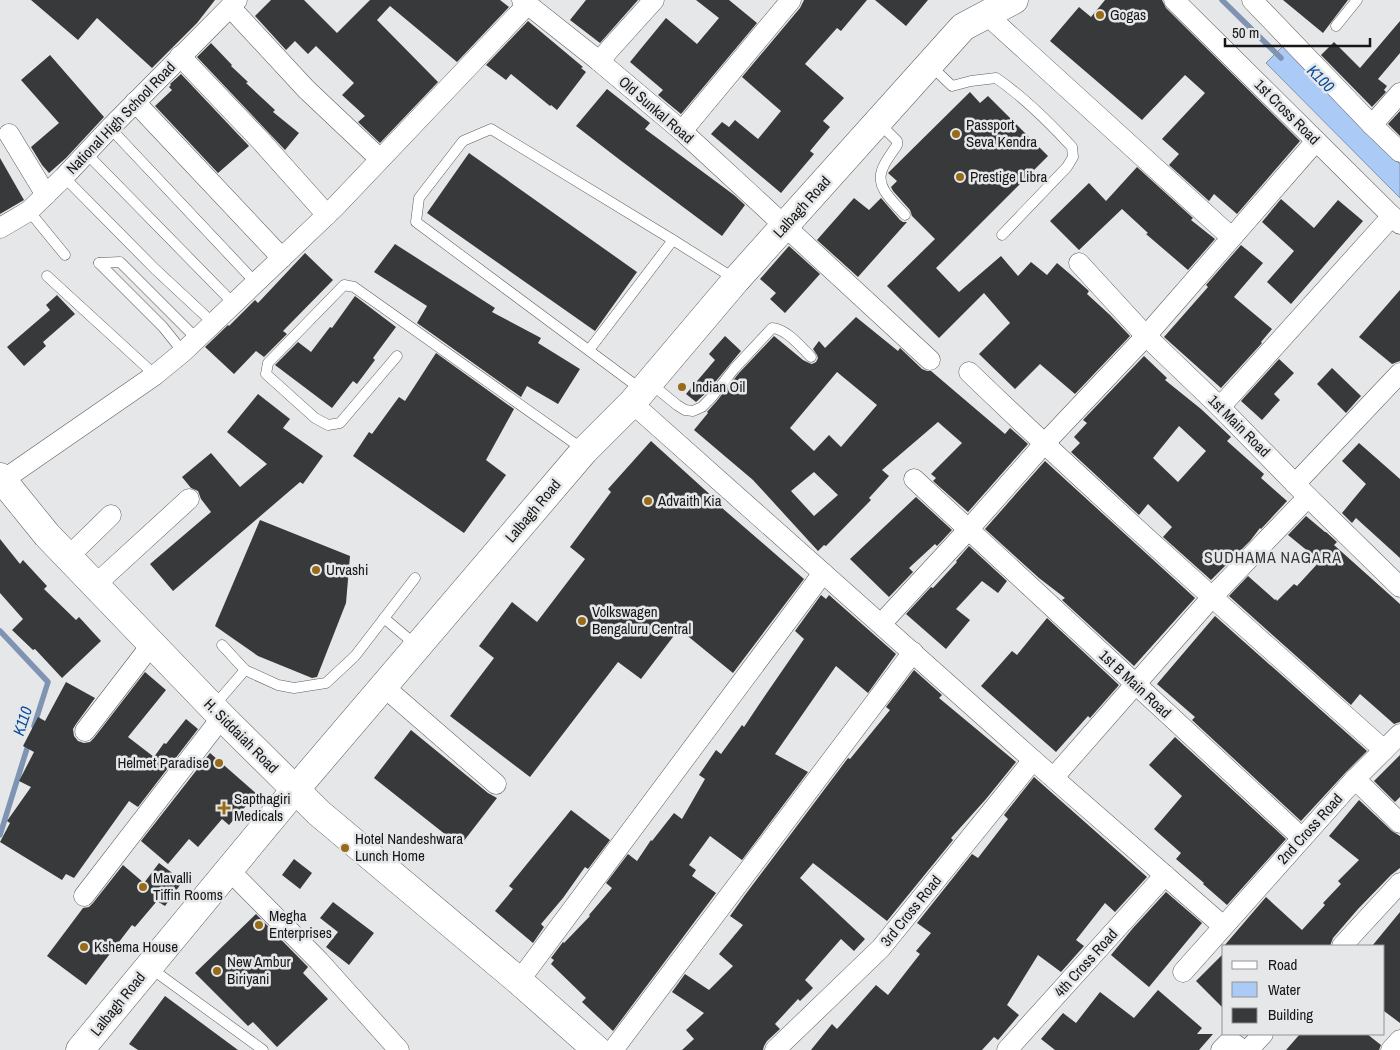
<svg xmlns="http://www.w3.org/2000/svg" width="1400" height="1050" font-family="'Archivo Narrow',sans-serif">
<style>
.water{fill:#abcaf5;stroke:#7f94b3}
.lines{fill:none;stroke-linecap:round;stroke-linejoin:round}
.stream{stroke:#7f94b3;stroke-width:5.5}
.building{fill:#38393a;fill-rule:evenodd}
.lane-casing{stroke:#5e5e5f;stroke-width:11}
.street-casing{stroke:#5e5e5f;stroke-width:21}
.secondary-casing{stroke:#5e5e5f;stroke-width:29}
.primary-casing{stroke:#5e5e5f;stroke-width:29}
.lane{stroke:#fff;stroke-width:10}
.street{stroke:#fff;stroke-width:20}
.secondary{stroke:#fff;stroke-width:28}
.primary{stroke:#fff;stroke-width:28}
.poi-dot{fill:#976b18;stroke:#e6e7e8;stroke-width:2}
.labels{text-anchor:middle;stroke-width:5;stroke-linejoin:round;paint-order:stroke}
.poi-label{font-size:15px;fill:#171718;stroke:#e6e7e8;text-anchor:start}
.street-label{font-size:15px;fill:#171718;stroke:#e6e7e8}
.water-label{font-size:16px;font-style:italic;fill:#084c9d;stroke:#e6e7e8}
.neighbourhood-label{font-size:16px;letter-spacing:1px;fill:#343536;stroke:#e6e7e8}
</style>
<rect width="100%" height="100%" fill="#e6e7e8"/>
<!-- water -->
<path class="water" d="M1283,46L1400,164V198L1266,63Z"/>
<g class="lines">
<!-- stream -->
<g class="stream">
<path d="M1222,0L1281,58"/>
<path d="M0,631L48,682L34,726"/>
<path d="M0,835L29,742"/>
</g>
</g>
<!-- building -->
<g class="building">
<path d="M31,0H215L197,23L152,68L97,18L78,40Z"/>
<path d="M271,0H304L337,33L370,0H500L509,7L457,62L390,6L377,20L438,82L380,143L358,122L365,116L342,95L354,83L316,46L308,54L295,41L286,50L255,16Z"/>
<path d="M586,0H638L600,43L570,20Z"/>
<path d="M696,0H729L757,23L681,114L658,95L663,90L630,62L666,18L697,44L719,18Z"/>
<path d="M804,0H867L841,31L837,28L805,64L844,98L823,121L830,127L810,151L814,154L781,193L711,134L722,122L729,127L735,120L758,139L781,111L742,77L800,8Z"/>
<path d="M875,0H928L906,26Z"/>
<path d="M1105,0H1162L1166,8L1300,141L1237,214L1214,194L1209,201L1169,165L1179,154L1162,139L1205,93L1185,75L1142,120L1050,41L1079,7L1091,17Z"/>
<path d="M1283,0H1348L1323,33Z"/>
<path d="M528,21L583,67L581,68L586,72L557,110L551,105L550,106L511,74L506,80L486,65Z"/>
<path d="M1400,21V53L1378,79L1387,86L1384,90L1386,92L1372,107L1321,55L1334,42L1360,68Z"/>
<path d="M211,43L232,65L231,66L248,82L246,83L275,110L273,112L299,133L285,150L197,57Z"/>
<path d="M50,55L104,117L66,158L49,173L42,165L31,147L59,123L21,80Z"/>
<path d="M181,74L249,146L218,173L155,106L172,90L169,87L171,85L170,84Z"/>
<path d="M607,89L650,123L645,129L734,195L745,205L722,236L620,160L576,126Z"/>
<path d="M970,92L980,103L988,96L1048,156L936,268L959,292L1001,256L1018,276L1031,262L1047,275L1057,263L1070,274L1089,291L1087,294L1110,315L1130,336L1075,394L1040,364L1015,389L979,354L1010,323L984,293L939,338L887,286L935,239L912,216L910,210L893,191L891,187L897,181L888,173Z"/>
<path d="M1400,111V136L1388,124Z"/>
<path d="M469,153L637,272L595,331L427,213Z"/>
<path d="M0,158L24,200L0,214Z"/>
<path d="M1137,167L1193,218L1191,220L1215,239L1188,270L1146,234L1148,233L1122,209L1079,250L1050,221L1089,183L1106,201Z"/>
<path d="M854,198L869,210L881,198L900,220L903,222H907L858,277L817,240Z"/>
<path d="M1281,199L1314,228L1338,200L1363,221L1291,304L1267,282L1294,251L1262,222Z"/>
<path d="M395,244L495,308L492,312L541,338L538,343L580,369L558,404L527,386L521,397L417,323L427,306L374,272Z"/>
<path d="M1241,245L1263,263L1234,297L1272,329L1261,342L1262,343L1221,388L1164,337L1208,287L1206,285Z"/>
<path d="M789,246L820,274L785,313L770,299L776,293L760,279Z"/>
<path d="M305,253L333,280L283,331L287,334L264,357L256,351L234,374L205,347L228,325L229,326L255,300L258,303Z"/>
<path d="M1400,290V361L1392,364L1359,337Z"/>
<path d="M57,295L75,314L43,342L46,346L24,366L7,347L50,310L46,305Z"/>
<path d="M355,296L396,327L373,358L375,360L357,384L353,381L332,408L275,365L298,342L311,352L330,327L332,328Z"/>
<path d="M856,317L898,351L900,348L922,369L927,371H931L1005,434L1010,428L1028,444L968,512L933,481L936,478L931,474L962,443L938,422L882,470L889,476L869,498L871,500L826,546L824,545L818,551L753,480L694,430L708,413L707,412L716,402L739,373L774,336L803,360L809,363L812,364L816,362L818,358L817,355L813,349L819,341L825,348ZM837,372L877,405L841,447L829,435L814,451L790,428ZM814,472L838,495L814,516L791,491Z"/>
<path d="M725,336L741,351L706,393L696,402L686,394L715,360L709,354Z"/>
<path d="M436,353L514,409L486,460L506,475L464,533L353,456L369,432L372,434L399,397L405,401Z"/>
<path d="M1144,356L1167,378L1165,380L1201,409L1231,437L1227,441L1264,474L1261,478L1287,501L1261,529L1260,528L1250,541L1211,580L1163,537L1172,527L1148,504L1139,515L1071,452L1080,443L1074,437L1087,423L1083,420ZM1179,426L1206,451L1178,482L1153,458Z"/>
<path d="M1279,359L1294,373L1274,394L1280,400L1262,420L1241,401Z"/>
<path d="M1332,368L1361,396L1346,413L1317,384Z"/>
<path d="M258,394L290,419L283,428L323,456L303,484L300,482L173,591L150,564L211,512L201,499L198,491L191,488L182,477L211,453L240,487L267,464L227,432Z"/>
<path d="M651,441L715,499L714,501L804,579L733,673L679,629L641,679L618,662L530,777L450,716L494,658L479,646L512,602L537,622L585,559L570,547L611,492L608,489Z"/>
<path d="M1359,443L1400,479V558L1356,518L1352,523L1342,513L1366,484L1342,461Z"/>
<path d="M1045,461L1195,598L1134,666L1062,600L1065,598L1039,578L985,529Z"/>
<path d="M916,497L952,530L937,546L935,544L909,568L913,572L889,597L850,559Z"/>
<path d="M1306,516L1325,532H1326L1337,542L1334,545L1400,604V722L1394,724L1360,694L1351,705L1229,596L1248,576L1275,600L1276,599L1277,601L1294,584L1297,586L1320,561L1288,535Z"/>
<path d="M260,520L350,556L346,603L317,677L312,678L258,656L215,626Z"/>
<path d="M0,539L20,564L23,560L47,586L44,589L76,620L79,617L101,641L62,678L35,649L33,650L12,630L23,619L0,593Z"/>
<path d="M969,546L1007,581L998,593L982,581L956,609L970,620L946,649L906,614L931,587L933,588L957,562L956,561Z"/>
<path d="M821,595L826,599L829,595L896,654L868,693L836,666L775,754L808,772L742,860L710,836L689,865L696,870L692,876L716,893L613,1031L582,1002L586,998L551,964L554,960L551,958L563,942L564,943L590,916L589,915L612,888L606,883L628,854L637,861L651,840L652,841L674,813L682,819L705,779L699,775L716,750L721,754L742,725L744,727L760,703L804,639L795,631Z"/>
<path d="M1215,616L1367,751L1347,771L1301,821L1192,720L1195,717L1157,684Z"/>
<path d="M1047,618L1119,685L1090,718L1088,716L1056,752L981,686L1012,651L1017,655Z"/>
<path d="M914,670L942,695L939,698L1016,762L986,799L951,838L953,840L887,921L813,863L800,878L865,939L854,951L841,939L805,980L813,988L800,1001L798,999L775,1024L780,1029L767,1041L764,1046L763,1050H682L694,1039L686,1030L704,1013L672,992L685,974L709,990L733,966L719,954L743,925L730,916L745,895L848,758L850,759L890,710L886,707Z"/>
<path d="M145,672L166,690L128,737L154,757L164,743L166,744L186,719L198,729L138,807L129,801L74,878L66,874L62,880L0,842L10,823L7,821L31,787L19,781L34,752L23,746L38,717L45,721L66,682L95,698L76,724L73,729L74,736L78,741L84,743L90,742L94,738Z"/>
<path d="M411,730L488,793L497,798L460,846L374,778Z"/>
<path d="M1175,737L1286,839L1227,905L1203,884L1204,883L1176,859L1181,853L1154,829L1182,796L1149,765Z"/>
<path d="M210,753L257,794L229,825L222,819L198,847L189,839L168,864L141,841Z"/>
<path d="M1400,755V797L1395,802L1374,781Z"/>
<path d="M1034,777L1147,877L1115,912L1105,903L1076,940L1084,946L1061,972L1038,955L1007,1005L1019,1015L998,1040L994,1037L982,1050H811L832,1024L837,1029L876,985L888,995L920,954L916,951L931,933L917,923L972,854L978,858L1008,819L1004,815Z"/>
<path d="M1359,800L1392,831L1400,836V868L1391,875L1358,909L1333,938L1330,946H1224L1266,897L1302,930L1325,905L1323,903L1341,884L1338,881L1359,860L1329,836Z"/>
<path d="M571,810L610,840L588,869L585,867L563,898L541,924L544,927L533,943L495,911L513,889L509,886Z"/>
<path d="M294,859L312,873L300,889L282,875Z"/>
<path d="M159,863L183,881L165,906L157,901L135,927L132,925L86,985L47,956L83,908L89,907L93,903L123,865L144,883Z"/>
<path d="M1166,892L1202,923L1149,987L1111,955L1133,928Z"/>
<path d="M333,902L374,933L349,965L326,947L338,932L320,918Z"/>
<path d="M1400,912V1023L1384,1011V946H1372Z"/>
<path d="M256,914L308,967L303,973L328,999L277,1047L253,1022L248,1026L195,973Z"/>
<path d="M1224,953V1009L1196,981Z"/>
<path d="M1158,990L1202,1028L1197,1034H1213L1199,1050H1055L1041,1039L1063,1013L1076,1023L1100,992L1134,1018Z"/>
<path d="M165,996L238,1050H138L129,1044Z"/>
<path d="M1300,1034H1367L1381,1045L1379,1050H1286Z"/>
</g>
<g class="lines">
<defs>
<g id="lane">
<path d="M1336,26L1357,0"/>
<path d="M931,66L952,86L971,81L996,78C1024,97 1049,122 1072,147L1073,157L1067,167L1002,235"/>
<path d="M879,123L897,141V145C892,153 885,161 882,170C875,188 895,203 905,215"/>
<path d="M110,128L256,283"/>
<path d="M86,153L234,304"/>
<path d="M64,177L155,269L213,323"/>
<path d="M29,211L65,255"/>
<path d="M99,263L120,262L197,339"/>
<path d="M99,263L163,327L183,352"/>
<path d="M47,276L155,375"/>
<path d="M589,350L673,240"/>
<path d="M397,356L340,423L328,425L315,418L266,374L268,363L344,285L354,287L584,450"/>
<path d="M650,383L677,405L685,410L693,411L702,407L711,398L734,369L772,328C787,329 801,347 811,357"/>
<path d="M642,390L416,222L419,198L463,141L491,129L673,240L735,279"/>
<path d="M384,618L417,646"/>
<path d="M222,645L245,670L278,685L294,688L326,683L355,656L415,578"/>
<path d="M213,707L245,670"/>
<path d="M149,967L263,1050"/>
</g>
<g id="street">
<path d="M522,0L599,61L682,131L930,360"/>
<path d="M1174,0L1400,224"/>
<path d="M1252,0L1372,125L1400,152"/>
<path d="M230,7L306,89L380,159"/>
<path d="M987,15L1231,237"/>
<path d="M180,56L261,141L327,215"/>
<path d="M599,61L654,0"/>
<path d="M135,102L282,258"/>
<path d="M1372,125L1400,93"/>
<path d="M682,131L791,0"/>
<path d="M9,134L46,195"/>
<path d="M0,228L29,211L64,177L110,128L237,0"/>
<path d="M1079,263L1146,336L1220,407L1308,497L1400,587"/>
<path d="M969,372C1104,502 1244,626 1384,750"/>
<path d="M632,403L1033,760L1223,926"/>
<path d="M1220,407L1392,216"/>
<path d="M914,479L1302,838"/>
<path d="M3,480L155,375L183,352L334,208L527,5"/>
<path d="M1295,484L1400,373"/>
<path d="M68,557L111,515"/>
<path d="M95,585L189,499"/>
<path d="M881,624L968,530L1044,444L1146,336L1316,141"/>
<path d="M383,686L496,784"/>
<path d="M85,731L152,644"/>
<path d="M1054,777L1212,597L1308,497"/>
<path d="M1355,779L1400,823"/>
<path d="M229,870L319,961L399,1050"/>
<path d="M84,896L222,717"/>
<path d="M1342,946L1400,883"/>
<path d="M1183,972L1355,779L1400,734"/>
<path d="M519,981L823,573"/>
<path d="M613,1050L913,652"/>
<path d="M775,1050L881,948L1033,760"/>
<path d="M1007,1050L1165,875"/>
<path d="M1221,1050L1230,1041L1243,1050"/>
<path d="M1248,1050L1263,1034"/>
<path d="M1391,1050L1400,1040"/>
</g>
<path id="secondary" d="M295,790L584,451L632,403L736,280L963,27L1014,0"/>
<g id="primary">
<path d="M0,477L47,535L222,717L319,813L519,981L597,1050"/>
<path d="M80,1050L295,790"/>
</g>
</defs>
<!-- lane casing -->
<use href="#lane" class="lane-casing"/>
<!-- street casing -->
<use href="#street" class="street-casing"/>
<!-- secondary casing -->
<use href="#secondary" class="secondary-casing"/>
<!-- primary casing -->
<use href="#primary" class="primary-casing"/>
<!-- lane -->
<use href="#lane" class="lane"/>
<!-- street -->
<use href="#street" class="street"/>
<!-- secondary -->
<use href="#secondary" class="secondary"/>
<!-- primary -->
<use href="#primary" class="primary"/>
</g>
<!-- markers -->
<g class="poi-dot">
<circle cx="1100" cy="15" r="5"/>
<circle cx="956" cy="134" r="5"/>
<circle cx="960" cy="177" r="5"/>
<circle cx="682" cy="387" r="5"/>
<circle cx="648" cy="501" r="5"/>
<circle cx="316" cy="570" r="5"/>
<circle cx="582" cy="621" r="5"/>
<circle cx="219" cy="763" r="5"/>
<path d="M221.5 800.5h5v5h5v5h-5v5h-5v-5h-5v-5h5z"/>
<circle cx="345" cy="848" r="5"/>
<circle cx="143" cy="887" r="5"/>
<circle cx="259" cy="925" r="5"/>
<circle cx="84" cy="947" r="5"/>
<circle cx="217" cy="971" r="5"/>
</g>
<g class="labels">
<!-- poi labels -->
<g class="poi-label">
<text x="1110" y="20">Gogas</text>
<text x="966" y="130">Passport<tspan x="966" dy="17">Seva Kendra</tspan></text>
<text x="970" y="182">Prestige Libra</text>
<text x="692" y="392">Indian Oil</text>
<text x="658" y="506">Advaith Kia</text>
<text x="326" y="575">Urvashi</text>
<text x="592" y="617">Volkswagen<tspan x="592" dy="17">Bengaluru Central</tspan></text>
<text x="209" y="768" text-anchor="end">Helmet Paradise</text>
<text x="234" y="804">Sapthagiri<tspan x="234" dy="17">Medicals</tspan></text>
<text x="355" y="844">Hotel Nandeshwara<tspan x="355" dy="17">Lunch Home</tspan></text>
<text x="153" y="883">Mavalli<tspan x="153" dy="17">Tiffin Rooms</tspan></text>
<text x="269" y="921">Megha<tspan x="269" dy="17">Enterprises</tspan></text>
<text x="94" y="952">Kshema House</text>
<text x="227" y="967">New Ambur<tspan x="227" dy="17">Biriyani</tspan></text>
</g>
<!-- street labels -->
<g class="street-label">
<text transform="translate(656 110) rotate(41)" y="5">Old Sunkal Road</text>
<text transform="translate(1287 112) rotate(45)" y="5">1st Cross Road</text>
<text transform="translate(121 118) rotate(-46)" y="5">National High School Road</text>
<text transform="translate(802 207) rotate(-48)" y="5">Lalbagh Road</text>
<text transform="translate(1239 426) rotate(45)" y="5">1st Main Road</text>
<text transform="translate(533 511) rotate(-50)" y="5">Lalbagh Road</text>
<text transform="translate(1135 684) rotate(43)" y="5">1st B Main Road</text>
<text transform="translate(241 736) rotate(45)" y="5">H. Siddaiah Road</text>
<text transform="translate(1310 829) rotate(-48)" y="5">2nd Cross Road</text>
<text transform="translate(911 911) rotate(-51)" y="5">3rd Cross Road</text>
<text transform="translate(1086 963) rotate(-48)" y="5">4th Cross Road</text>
<text transform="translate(118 1004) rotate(-51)" y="5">Lalbagh Road</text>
</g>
<!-- water labels -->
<g class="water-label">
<text transform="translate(1321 78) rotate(45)" y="6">K100</text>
<text transform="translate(22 721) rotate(-72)" y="6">K110</text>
</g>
<!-- neighbourhood labels -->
<g class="neighbourhood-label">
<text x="1273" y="563">SUDHAMA NAGARA</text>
</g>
</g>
<!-- legend -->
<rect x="1222" y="945" width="162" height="90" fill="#e6e7e8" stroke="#939495"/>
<rect x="1232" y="961" width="25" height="8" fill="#ffffff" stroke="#939495"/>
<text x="1268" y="970" font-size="15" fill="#171718">Road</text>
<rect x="1232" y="982" width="25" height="15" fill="#abcaf5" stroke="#939495"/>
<text x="1268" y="995" font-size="15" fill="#171718">Water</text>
<rect x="1232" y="1008" width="25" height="15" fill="#38393a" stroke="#939495"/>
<text x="1268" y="1020" font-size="15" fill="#171718">Building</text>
<!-- scale -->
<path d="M1225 38v8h145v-8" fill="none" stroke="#171718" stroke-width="2.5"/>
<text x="1232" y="38" font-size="15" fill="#171718" stroke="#e6e7e8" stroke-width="4" paint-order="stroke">50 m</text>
</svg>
